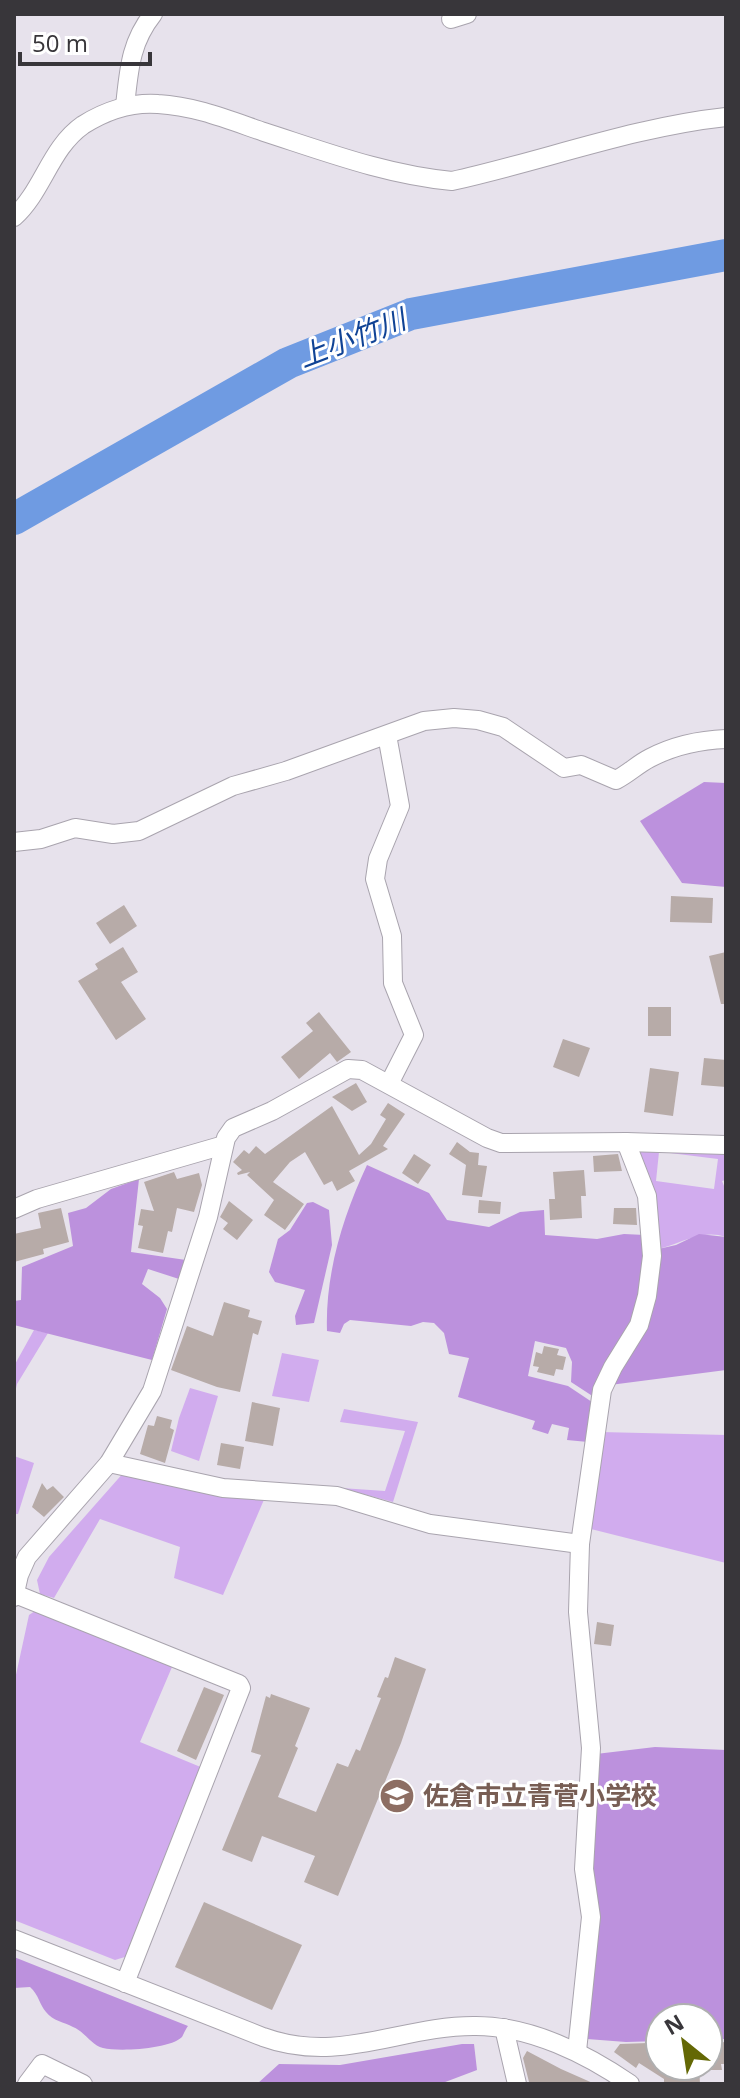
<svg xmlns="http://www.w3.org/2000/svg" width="740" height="2098" font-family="'Open Sans','Noto Sans JP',sans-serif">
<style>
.green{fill:#d1acee}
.forest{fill:#bc91dd}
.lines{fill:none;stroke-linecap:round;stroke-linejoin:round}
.river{stroke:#6f9be2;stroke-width:32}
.building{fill:#b7aba8}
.minor-casing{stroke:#a9a4ae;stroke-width:20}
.minor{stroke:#fff;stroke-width:18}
.labels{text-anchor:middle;stroke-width:6;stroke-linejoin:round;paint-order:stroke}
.education-label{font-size:26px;font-weight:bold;fill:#785e54;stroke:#fff;text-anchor:start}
.water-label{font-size:28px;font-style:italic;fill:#104395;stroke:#fff}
</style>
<rect width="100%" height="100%" fill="#e7e2ec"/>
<!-- green -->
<g class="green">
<path d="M637,1148L659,1152L656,1181L714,1189L718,1159L670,1153H726V1180L722,1181L726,1191V1237C701,1228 679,1245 654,1250Z"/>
<path d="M34,1330L48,1333L17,1384L14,1397V1366Z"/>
<path d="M282,1353L319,1360L309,1402L272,1396Z"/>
<path d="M190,1388L218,1396L199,1461L171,1451L179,1418Z"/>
<path d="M344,1409L418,1422L393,1502L341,1488L385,1491L405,1431L340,1422Z"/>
<path d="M600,1432L726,1435V1563L587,1528Z"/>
<path d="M14,1456L34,1463L18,1514H14Z"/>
<path d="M125,1471L266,1495L223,1595L174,1578L180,1547L100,1519L54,1598L40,1594L37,1580L49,1557Z"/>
<path d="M35,1611L172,1667L140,1742L203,1768L128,1956L115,1960L14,1920V1684L29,1615Z"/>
</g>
<!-- forest -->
<g class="forest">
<path d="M704,782L726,783V887L682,883L640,821Z"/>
<path d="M367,1165L429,1193L447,1220L489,1227L520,1212L544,1210L545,1235L597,1239L624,1234L645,1235V1293L597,1399L571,1382L572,1362L566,1348L535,1341L528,1376L568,1386L595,1404L588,1442L567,1440L569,1428L552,1424L548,1434L532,1429L535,1421L458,1397L469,1358L449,1354L444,1333L434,1323L423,1322L411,1326L350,1320L344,1324L340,1333L327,1331C325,1274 343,1216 367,1165Z"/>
<path d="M139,1179L131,1252L186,1260L179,1279L148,1269L142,1284L160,1298L167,1309L152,1360L14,1325V1301L21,1300L22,1267L73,1246L68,1213L86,1208L111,1189Z"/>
<path d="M313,1202L329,1210L332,1245L314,1323L296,1325L295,1316L305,1290L275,1282L269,1272L278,1239L290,1230L307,1203Z"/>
<path d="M699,1234L726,1237V1370L610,1385L654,1250L676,1245Z"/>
<path d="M655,1747L726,1750V2039H708V2018H660V2041L626,2042L587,2039L589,1869L596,1754Z"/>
<path d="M14,1957L188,2026C187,2027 183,2035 182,2037C170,2049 119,2052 103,2048C91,2045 84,2031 73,2027C64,2022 53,2021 46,2012C39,2004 39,1995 30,1987L14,1988Z"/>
<path d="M462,2044H474L477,2070L440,2084H257L279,2064L340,2065Z"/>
</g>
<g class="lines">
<!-- river -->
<path class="river" d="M14,519L288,363L411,314L726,255"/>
</g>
<!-- building -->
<g class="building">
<path d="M671,896L713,898L712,923L670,922Z"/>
<path d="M124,905L137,926L110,944L96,923Z"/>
<path d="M123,947L138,972L121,982L146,1019L116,1040L78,981L98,969L95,964Z"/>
<path d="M726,952V1004H721L709,956Z"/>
<rect x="648" y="1007" width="23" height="29"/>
<path d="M319,1012L351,1052L337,1062L330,1053L299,1079L281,1057L313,1031L306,1023Z"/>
<path d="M563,1039L590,1048L579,1077L553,1067Z"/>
<path d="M704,1058L726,1060V1087L701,1085Z"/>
<path d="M650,1068L679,1072L673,1116L644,1112Z"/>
<path d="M356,1083L367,1102L352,1111L332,1097Z"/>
<path d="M388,1103L405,1114L383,1146L388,1149L349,1171L355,1181L337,1191L332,1181L324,1185L305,1152L290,1162L273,1182L304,1204L285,1230L264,1215L274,1200L247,1175L250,1172L238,1175L237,1173L242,1170L233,1162L244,1150L249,1154L256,1146L265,1154L332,1106L359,1155L371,1144L386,1119L380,1115Z"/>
<path d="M457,1142L470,1152L479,1153L478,1165L487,1166L482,1197L462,1195L466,1165L449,1154Z"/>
<path d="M414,1154L431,1165L418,1184L402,1173Z"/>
<path d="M618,1154L622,1171L594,1172L593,1156Z"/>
<path d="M584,1170L586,1196H581L582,1218L550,1220L549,1199H555L553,1172Z"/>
<path d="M174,1172L177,1179L199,1173L202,1185L194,1212L177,1208L172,1232L168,1231L163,1253L138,1248L143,1226L138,1225L141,1209L154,1211L144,1182Z"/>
<path d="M479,1200L501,1202L500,1214L478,1213Z"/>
<path d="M229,1201L253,1220L237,1240L223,1229L228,1223L220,1217Z"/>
<path d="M61,1208L69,1242L43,1249L44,1254L14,1262V1234L41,1228L38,1213Z"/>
<path d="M614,1208H636L637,1225L613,1224Z"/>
<path d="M224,1302L250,1310L248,1317L262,1321L258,1335L253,1333L240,1392L217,1387L171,1370L187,1326L213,1336Z"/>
<path d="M544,1346L559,1349L557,1355L566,1357L563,1370L556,1369L554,1376L537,1372L539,1367L533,1366L536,1352L542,1354Z"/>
<path d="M252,1402L280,1408L273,1446L245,1441Z"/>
<path d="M157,1416L172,1420L170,1428L174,1430L165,1463L140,1454L148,1425L154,1426Z"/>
<path d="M221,1443L244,1447L240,1469L217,1465Z"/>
<path d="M42,1483L47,1490L53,1486L64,1497L44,1517L32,1507Z"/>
<path d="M597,1622L614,1625L611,1646L594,1644Z"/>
<path d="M395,1657L426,1669L401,1743L338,1896L304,1882L315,1856L262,1836L252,1862L222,1850L261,1755L251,1752L266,1696L270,1698L271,1694L310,1708L295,1746L298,1748L278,1797L316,1812L337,1763L348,1767L356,1749L360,1751L381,1698L377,1697L385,1677L388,1678Z"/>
<path d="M204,1687L224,1695L196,1760L177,1751Z"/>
<path d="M204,1902L302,1945L272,2010L175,1967Z"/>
<path d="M726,2042V2064H721L722,2070H708V2043Z"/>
<path d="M648,2043L660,2044V2066H699L700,2084H664V2079L639,2063L636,2068L614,2052L620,2044Z"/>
<path d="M527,2051L561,2069L595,2084L529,2082L523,2058Z"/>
</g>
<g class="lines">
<defs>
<g id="minor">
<path d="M451,19L467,14"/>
<path d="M125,106C129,70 130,43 153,14"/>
<path d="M14,217C43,191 50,148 83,125C105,111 132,102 158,104C195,106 229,120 264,132C326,152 387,175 452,181C543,161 633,127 726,117"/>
<path d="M387,735L400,806L378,859L375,879L392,936L393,983L414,1035L389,1084"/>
<path d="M14,842L41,839L75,828L113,834L139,831L233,786L286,771L424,721L454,718L478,720L503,727L564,768L581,765L616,780C628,774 638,764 650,758C673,746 700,740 726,739"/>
<path d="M14,1209L37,1199L224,1145"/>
<path d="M109,1463L223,1488L337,1496L430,1524L580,1544"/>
<path d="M15,1594L239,1684L241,1688L125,1983"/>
<path d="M14,1597L19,1575L27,1557L109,1463L152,1391L208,1217L226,1138L233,1128L272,1111L348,1069L362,1070L487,1138L501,1143L626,1142L726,1145"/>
<path d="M14,1939L263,2037C340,2065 402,2025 476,2026C530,2026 587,2054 630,2084"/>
<path d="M504,2028L517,2084"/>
<path d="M577,2051L591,1917L584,1869L591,1748L578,1612L580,1544L602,1390L613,1367L639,1325L647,1296L652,1256L647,1196L626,1142"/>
<path d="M27,2084L42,2064L83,2084"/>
</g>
</defs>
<!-- minor casing -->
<use href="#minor" class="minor-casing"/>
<!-- minor -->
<use href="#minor" class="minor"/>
</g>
<!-- icons -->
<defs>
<symbol id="school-disc" viewBox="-11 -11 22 22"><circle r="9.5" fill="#8d6e63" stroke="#fff"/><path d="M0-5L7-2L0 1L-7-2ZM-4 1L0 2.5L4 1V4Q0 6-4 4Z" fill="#fff"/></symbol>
</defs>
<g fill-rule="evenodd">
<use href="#school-disc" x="377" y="1776" width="40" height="40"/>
</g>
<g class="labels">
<!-- education labels -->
<g class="education-label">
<text x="423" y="1805">佐倉市立青菅小学校</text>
</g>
<!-- water labels -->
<g class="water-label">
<text transform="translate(352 338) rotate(-21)" y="10">上小竹川</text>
</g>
</g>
<!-- border -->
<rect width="740" height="2098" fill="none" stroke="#38363a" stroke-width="32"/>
<!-- north arrow -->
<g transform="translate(684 2042) rotate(330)"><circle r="38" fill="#ffffff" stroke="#afafb0" stroke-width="2"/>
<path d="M0-6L14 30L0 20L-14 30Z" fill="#646805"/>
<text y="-12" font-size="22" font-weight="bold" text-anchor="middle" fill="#38363a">N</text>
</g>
<!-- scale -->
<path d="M20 52v12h130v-12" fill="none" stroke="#38363a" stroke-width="4"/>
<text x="32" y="52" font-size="24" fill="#38363a" stroke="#ffffff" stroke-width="6" paint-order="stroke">50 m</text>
</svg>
